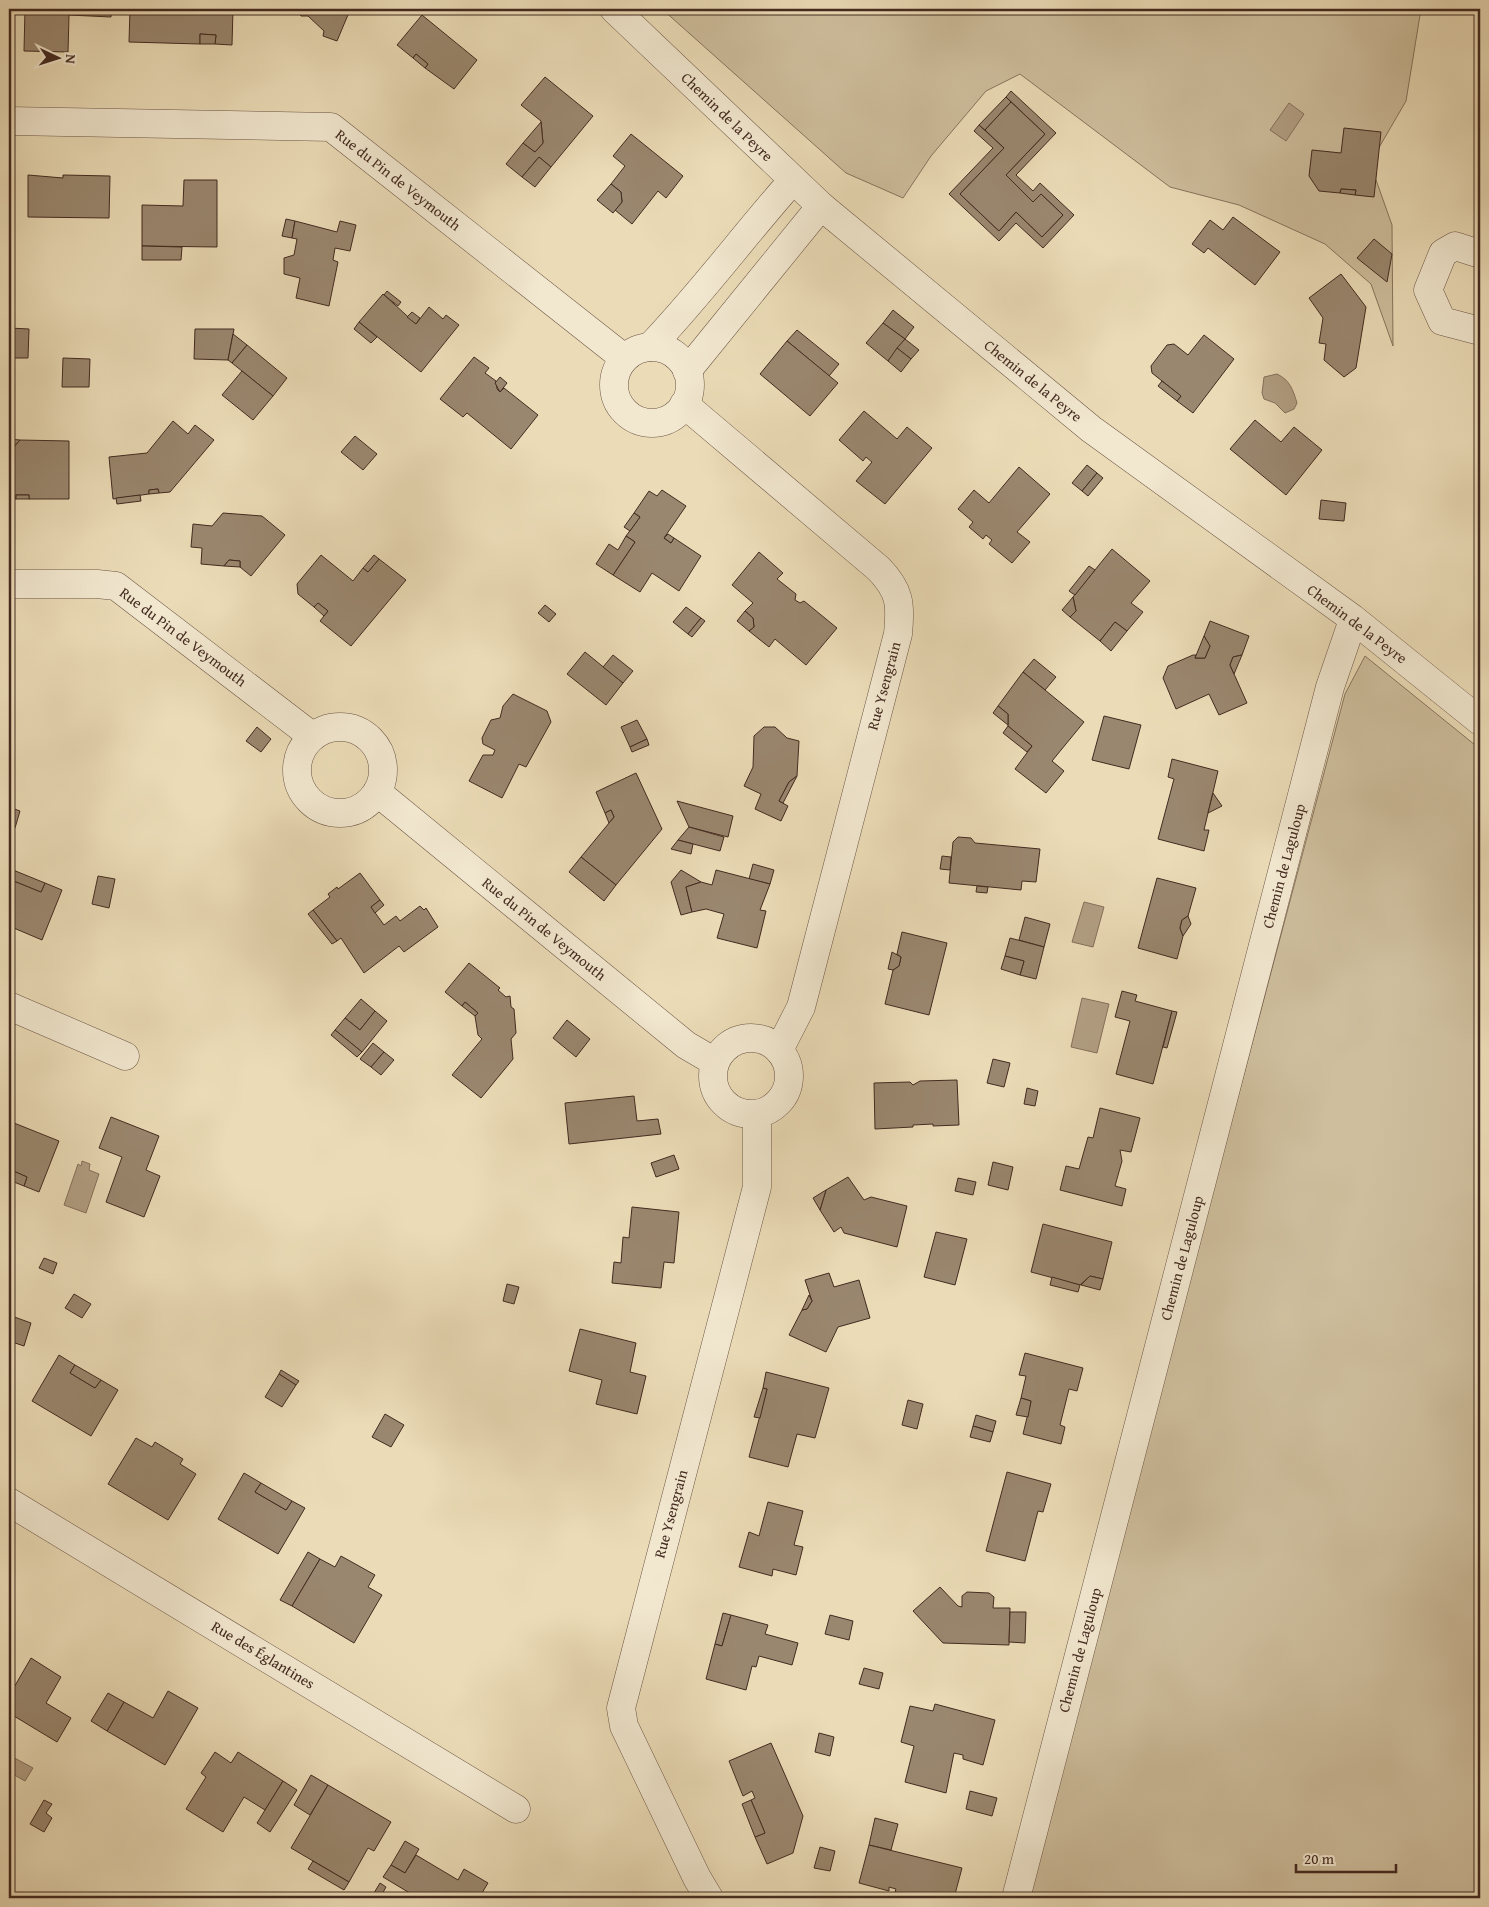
<svg xmlns="http://www.w3.org/2000/svg" width="1489" height="1907" font-family="'Gentium Book Plus',serif">
<style>
.green{fill:#cebe9d;stroke:#88745e}
.water{fill:#b29f84;stroke:#86705c}
.building{fill:#9a876f;stroke:#432a20}
.lines{fill:none;stroke-linecap:round;stroke-linejoin:round}
.street-casing{stroke:#6d5646;stroke-width:29}
.street{stroke:#f2e8d0;stroke-width:28}
.labels{text-anchor:middle;stroke-width:4.5;stroke-linejoin:round;paint-order:stroke}
.street-label{font-size:15px;fill:#432a20;stroke:#f2e8d0}
</style>
<rect width="100%" height="100%" fill="#ebdcb7"/>
<filter id="stains"><feTurbulence type="fractalNoise" baseFrequency=".004" numOctaves="4"/><feColorMatrix values="0 0 0 0 .2 0 0 0 0 .09 0 0 0 0 .02 0 0 0 .5 -.17"/></filter>
<radialGradient id="worn" r=".72"><stop offset=".6" stop-color="#630" stop-opacity="0"/><stop offset="1" stop-color="#630" stop-opacity=".3"/></radialGradient>
<!-- green -->
<g class="green">
<path d="M662,9H1421L1406,101L1370,163L1392,225L1393,346L1371,284L1325,244L1239,205L1170,187L1020,74L986,91L931,156L903,198L846,173Z"/>
<path d="M1365,656L1480,749V1898H1025L1345,694Z"/>
</g>
<!-- water -->
<g class="water">
<path d="M1289,103L1304,114L1286,141L1270,130Z"/>
<path d="M1277,374C1290,380 1293,390 1297,403L1294,409L1285,413L1275,403L1264,399L1262,393L1264,377Z"/>
<path d="M1084,902L1104,907L1093,947L1072,942Z"/>
<path d="M1082,998L1109,1004L1097,1053L1071,1047Z"/>
<path d="M82,1161L90,1164L89,1170L99,1174L86,1213L64,1205L78,1164L81,1166Z"/>
<path d="M9,1755L33,1768L25,1781L9,1772Z"/>
</g>
<!-- building -->
<g class="building">
<path d="M25,9H112L111,17L69,15L68,52L24,51Z"/>
<path d="M130,9H233L232,45L215,44L216,35L200,34V44L129,42Z"/>
<path d="M296,9H347L350,10L337,41L323,36L324,31L308,16H301Z"/>
<path d="M422,15L477,60L454,89L425,68L428,64L416,54L413,58L397,45Z"/>
<path d="M200,34L216,35L215,44H200Z"/>
<path d="M416,54L428,64L425,68L413,58Z"/>
<path d="M545,77L593,116L551,167L539,157L522,177L506,164L523,143L535,152L543,143L541,121L521,105Z"/>
<path d="M1011,91L1056,133L1016,175L1033,191L1040,183L1074,215L1043,248L1016,223L999,241L949,194L993,148L974,131L979,125L1004,148L960,194L999,231L1016,212L1042,237L1063,215L1041,194L1033,202L1006,175L1045,134L1006,97Z"/>
<path d="M1006,97L1011,102L985,130L979,125Z"/>
<path d="M1011,102L1045,134L1006,175L1033,202L1041,194L1063,215L1042,237L1016,212L999,231L960,194L1004,148L985,130Z"/>
<path d="M541,122L543,143L535,152L523,143Z"/>
<path d="M1344,128L1381,132L1374,197L1355,195L1356,190L1341,189L1340,193L1319,191L1309,176L1312,150L1341,153Z"/>
<path d="M631,134L683,176L666,198L658,191L632,224L615,210L622,202L621,192L611,184L625,166L613,156Z"/>
<path d="M539,157L551,167L535,187L522,177Z"/>
<path d="M28,175L63,178V175L110,176L109,218L28,217Z"/>
<path d="M184,180H217V247L142,246V205L183,206Z"/>
<path d="M611,184L621,192L622,202L613,213L597,200Z"/>
<path d="M1341,189L1356,190L1355,195L1340,193Z"/>
<path d="M1233,217L1280,252L1255,285L1208,248L1204,253L1192,244L1210,220L1223,230Z"/>
<path d="M286,219L295,221L292,238L282,236Z"/>
<path d="M295,221L337,232L340,221L356,225L350,251L335,248L333,260L338,262L329,306L296,298L300,278L284,274V258L294,255L297,239L292,238Z"/>
<path d="M1374,239L1392,254L1387,282L1357,258Z"/>
<path d="M142,246L182,247L181,260H142Z"/>
<path d="M1341,274L1366,307L1356,368L1344,377L1324,360L1326,344L1319,343L1323,318L1309,298Z"/>
<path d="M387,291L401,302L398,306L384,295Z"/>
<path d="M383,294L416,324L429,307L443,319L446,315L459,325L421,372L359,322Z"/>
<path d="M893,310L914,327L905,339L883,323Z"/>
<path d="M412,312L420,318L416,324L407,317Z"/>
<path d="M359,322L377,337L371,343L354,329Z"/>
<path d="M883,323L905,339L888,361L866,343Z"/>
<path d="M9,328L29,329L28,358H9Z"/>
<path d="M195,329H234L228,360L194,359Z"/>
<path d="M797,330L839,364L829,376L787,341Z"/>
<path d="M233,334L247,345L232,363L228,360Z"/>
<path d="M1204,335L1234,359L1193,413L1177,401L1181,396L1152,373L1151,366L1167,345L1174,344L1188,355Z"/>
<path d="M905,339L919,350L911,359L897,348Z"/>
<path d="M787,341L838,383L810,416L760,374Z"/>
<path d="M247,345L287,378L273,396L232,363Z"/>
<path d="M897,348L911,359L901,372L888,361Z"/>
<path d="M474,357L489,368L485,373L496,381L497,389L500,392L504,388L538,415L511,449L467,413L463,417L440,399Z"/>
<path d="M63,358L90,359L89,387H62Z"/>
<path d="M242,371L273,396L253,420L222,395Z"/>
<path d="M500,377L507,383L500,392L495,383Z"/>
<path d="M1162,381L1181,396L1177,401L1158,386Z"/>
<path d="M864,411L897,439L907,427L932,448L885,504L856,481L872,462L866,457L863,461L839,440Z"/>
<path d="M1255,420L1281,442L1294,427L1322,450L1286,495L1230,449Z"/>
<path d="M173,421L188,434L195,425L214,440L170,492L159,493L158,489L149,490V494L113,499L109,457L147,453Z"/>
<path d="M355,436L377,454L363,470L341,452Z"/>
<path d="M9,439L20,440L14,447L9,446Z"/>
<path d="M20,440L69,441V499H29V495H16V499H9V446L14,447Z"/>
<path d="M1087,465L1097,473L1082,491L1072,483Z"/>
<path d="M1019,467L1050,494L1017,532L1030,542L1012,563L989,544L992,540L986,535L983,539L969,527L973,522L958,509L974,490L989,503Z"/>
<path d="M1097,473L1103,478L1088,496L1082,491Z"/>
<path d="M158,489L159,493L149,494V490Z"/>
<path d="M662,490L686,506L664,538L671,543L674,538L701,556L679,591L652,573L640,592L613,575L635,542L626,536L640,517L634,513L649,491L657,496Z"/>
<rect x="16" y="495" width="13" height="4"/>
<path d="M140,495L141,501L117,504L116,498Z"/>
<path d="M1321,500L1346,503L1344,521L1319,519Z"/>
<path d="M223,513L262,516L285,535L251,576L240,567V561L229,560L224,566L201,564L202,548L191,547L193,524L212,526Z"/>
<path d="M634,513L640,517L630,531L624,527Z"/>
<path d="M668,534L674,538L671,543L664,538Z"/>
<path d="M626,536L635,542L613,575L596,564L609,544L618,550Z"/>
<path d="M1112,549L1150,581L1131,603L1143,612L1127,631L1115,622L1100,641L1070,617L1076,611L1073,597Z"/>
<path d="M759,552L783,573L777,579L796,594L795,600L800,603L804,601L837,628L806,665L775,639L769,647L749,631L754,627L753,618L745,611L753,603L732,585Z"/>
<path d="M321,555L353,581L363,568L368,572L379,559L406,580L351,646L320,621L328,611L318,603L314,607L298,594L297,584Z"/>
<path d="M374,555L379,559L368,572L363,568Z"/>
<path d="M229,560L240,561V567L224,566Z"/>
<path d="M1089,566L1095,570L1075,595L1069,591Z"/>
<path d="M1073,597L1076,611L1070,617L1062,610Z"/>
<path d="M318,603L328,611L324,616L314,607Z"/>
<path d="M545,605L556,614L549,622L538,613Z"/>
<path d="M686,607L701,618L688,634L673,622Z"/>
<path d="M745,611L753,618L754,627L749,631L737,621Z"/>
<path d="M701,618L705,621L692,637L688,634Z"/>
<path d="M1210,621L1249,636L1242,655L1233,657L1230,665L1247,703L1219,715L1209,694L1176,709L1163,678L1168,666L1193,655H1196L1195,658H1205L1210,646L1204,636Z"/>
<path d="M1115,622L1127,631L1111,651L1100,641Z"/>
<path d="M1204,636L1210,646L1205,658H1195Z"/>
<path d="M585,652L623,683L606,705L567,674Z"/>
<path d="M613,655L633,671L623,683L603,667Z"/>
<path d="M1242,655L1234,674L1230,665L1233,657Z"/>
<path d="M1034,659L1056,677L1045,690L1023,672Z"/>
<path d="M1023,672L1084,722L1052,761L1064,771L1046,793L1015,769L1032,746L1008,726V714L998,706Z"/>
<path d="M513,694L547,711L551,722L526,767L519,764L502,798L469,781L483,755H493L495,750L483,744L482,738L491,720L500,718L503,706Z"/>
<path d="M998,706L1008,714V725L993,713Z"/>
<path d="M1104,716L1141,725L1129,769L1092,760Z"/>
<path d="M637,720L647,739L630,747L621,727Z"/>
<path d="M1008,726L1032,746L1027,752L1003,733Z"/>
<path d="M257,727L271,739L261,752L246,741Z"/>
<path d="M764,727H775L787,738L799,741L797,776L789,782L779,801L788,806L781,821L755,809L761,794L744,786L753,767L754,736Z"/>
<path d="M647,739L649,745L632,752L630,747Z"/>
<path d="M1172,759L1218,771L1204,830H1209L1204,851L1158,839L1174,779L1168,777Z"/>
<path d="M636,773L662,829L616,885L581,857L614,817L611,810L605,813L596,792Z"/>
<path d="M797,776L783,803L779,801L789,782Z"/>
<path d="M1213,793L1222,806L1208,813Z"/>
<path d="M677,801L733,816L728,837L689,827Z"/>
<path d="M9,807L20,811L15,828L9,826Z"/>
<path d="M611,810L614,817L609,823L605,813Z"/>
<path d="M689,827L724,837L720,851L678,840Z"/>
<path d="M958,837L971,838L975,843L1040,849L1036,882L1022,881L1021,890L949,883L953,842Z"/>
<path d="M678,840L693,844L691,854L671,849Z"/>
<path d="M942,856L951,857L950,870L940,869Z"/>
<path d="M581,857L616,885L604,901L569,872Z"/>
<path d="M753,864L774,870L770,884L749,879Z"/>
<path d="M9,868L13,870L9,879L41,892L45,883L62,890L42,940L9,926Z"/>
<path d="M13,870L45,883L41,892L9,879Z"/>
<path d="M681,870L701,882L686,887L692,912L681,915L671,882Z"/>
<path d="M716,870L770,884L760,910L766,911L757,948L717,938L724,914L706,909L692,912L686,887L701,882L712,885Z"/>
<path d="M360,873L380,900L371,907L384,925L396,916L400,921L420,906L424,910L426,908L438,927L404,952L399,946L364,973L341,938L337,941L313,910L330,897L328,894L337,887L338,889Z"/>
<path d="M98,876L115,879L109,908L92,904Z"/>
<path d="M1157,878L1196,888L1188,916L1182,920L1180,928L1183,936L1177,959L1138,948Z"/>
<path d="M977,886L988,887L987,893L976,892Z"/>
<path d="M380,900L384,905L375,913L371,907Z"/>
<path d="M313,910L337,941L332,944L308,914Z"/>
<path d="M1188,916L1191,924L1183,936L1180,928L1182,920Z"/>
<path d="M1025,917L1050,924L1044,947L1019,940Z"/>
<path d="M902,932L947,943L929,1015L885,1004L893,970L899,966L901,957L897,954Z"/>
<path d="M1010,938L1044,947L1036,979L1020,975L1024,961L1005,956Z"/>
<path d="M892,952L901,957L899,966L893,970L888,969Z"/>
<path d="M1005,956L1024,961L1020,975L1001,969Z"/>
<path d="M469,963L500,988L498,990L506,997L510,996L511,1007L514,1009L516,1033L511,1039L513,1059L481,1098L452,1075L482,1039L478,1035L475,1016L478,1013L465,1002L462,1006L445,992Z"/>
<path d="M1122,991L1137,995L1135,1001L1172,1011L1153,1084L1116,1074L1130,1021L1115,1017Z"/>
<path d="M361,999L375,1011L360,1030L345,1018Z"/>
<path d="M465,1002L478,1013L475,1016L462,1006Z"/>
<path d="M375,1011L387,1021L362,1052L335,1030L345,1018L360,1030Z"/>
<path d="M1172,1011L1177,1012L1167,1048L1163,1047Z"/>
<path d="M567,1020L590,1039L576,1057L553,1038Z"/>
<path d="M335,1030L362,1052L357,1057L331,1035Z"/>
<path d="M373,1043L384,1052L371,1067L360,1059Z"/>
<path d="M384,1052L394,1060L381,1075L371,1067Z"/>
<path d="M993,1059L1010,1063L1004,1087L987,1083Z"/>
<path d="M957,1080L959,1125L933,1126V1124L913,1125V1127L875,1129L874,1083L910,1082L913,1085L920,1081Z"/>
<path d="M1027,1088L1038,1091L1035,1106L1024,1104Z"/>
<path d="M634,1096L637,1121L658,1119L661,1134L569,1144L565,1103Z"/>
<path d="M1100,1108L1140,1118L1131,1152L1120,1150L1122,1161L1115,1186L1126,1189L1122,1206L1060,1190L1066,1166L1079,1169L1088,1137L1093,1138Z"/>
<path d="M111,1117L159,1136L146,1170L160,1176L144,1217L106,1202L122,1157L99,1148Z"/>
<path d="M9,1121L59,1141L39,1192L24,1186L27,1177L9,1169Z"/>
<path d="M674,1155L679,1169L656,1177L651,1163Z"/>
<path d="M993,1162L1013,1167L1008,1190L988,1185Z"/>
<path d="M9,1169L27,1177L24,1186L9,1180Z"/>
<path d="M848,1177L864,1200L871,1197L907,1206L897,1247L844,1233L841,1227L834,1232L820,1210L826,1190Z"/>
<path d="M958,1178L976,1182L973,1195L955,1191Z"/>
<path d="M826,1190L820,1210L813,1198Z"/>
<path d="M632,1207L679,1212L674,1263L664,1262L661,1288L612,1283L614,1262L621,1263L623,1237L629,1238Z"/>
<path d="M1043,1224L1112,1242L1103,1279L1090,1276L1080,1285L1031,1272Z"/>
<path d="M936,1232L967,1239L955,1285L924,1277Z"/>
<path d="M44,1258L57,1263L53,1274L39,1268Z"/>
<path d="M829,1273L834,1287L859,1280L870,1318L838,1327L826,1352L789,1335L802,1310L807,1309L812,1301L805,1280Z"/>
<path d="M1090,1276L1103,1279L1100,1290L1081,1285Z"/>
<path d="M1052,1277L1080,1285L1078,1292L1050,1285Z"/>
<path d="M507,1284L519,1287L514,1304L503,1301Z"/>
<path d="M74,1294L91,1304L82,1318L65,1308Z"/>
<path d="M809,1295L812,1301L807,1309L802,1310Z"/>
<path d="M9,1315L31,1323L24,1346L9,1341Z"/>
<path d="M580,1329L636,1343L630,1372L646,1376L637,1414L596,1404L602,1380L569,1371Z"/>
<path d="M1025,1353L1083,1368L1077,1391L1069,1389L1060,1425L1065,1427L1061,1444L1023,1434L1031,1401L1021,1398L1026,1376L1019,1375Z"/>
<path d="M59,1355L75,1365L70,1373L95,1388L101,1380L118,1390L91,1436L32,1401Z"/>
<path d="M75,1365L101,1380L95,1388L70,1373Z"/>
<path d="M281,1370L299,1381L296,1385L279,1374Z"/>
<path d="M766,1372L829,1388L815,1438L797,1434L788,1467L749,1457L767,1389L763,1388Z"/>
<path d="M279,1374L296,1385L282,1407L265,1397Z"/>
<path d="M763,1388L767,1389L760,1418L754,1417Z"/>
<path d="M1021,1398L1031,1401L1028,1417L1016,1415Z"/>
<path d="M908,1400L923,1404L917,1429L902,1425Z"/>
<path d="M385,1414L404,1425L391,1447L372,1437Z"/>
<path d="M976,1415L996,1421L993,1432L973,1426Z"/>
<path d="M973,1426L993,1432L990,1442L970,1437Z"/>
<path d="M136,1438L152,1447L155,1442L183,1459L180,1464L196,1474L168,1520L108,1484Z"/>
<path d="M1007,1472L1051,1484L1043,1512L1038,1511L1025,1561L986,1551Z"/>
<path d="M244,1473L261,1483L255,1492L286,1510L292,1501L305,1508L278,1554L218,1519Z"/>
<path d="M261,1483L292,1501L286,1510L255,1492Z"/>
<path d="M768,1502L803,1511L794,1545L803,1547L796,1575L773,1569L772,1576L739,1567L749,1532L759,1536Z"/>
<path d="M308,1552L320,1559L292,1606L280,1600Z"/>
<path d="M341,1556L375,1575L368,1587L382,1595L354,1643L292,1606L320,1559L335,1567Z"/>
<path d="M940,1587L958,1606L962,1607V1596L967,1592L989,1593L994,1597L993,1608H1010L1009,1645L943,1643L913,1611Z"/>
<path d="M1010,1612H1026L1025,1643L1009,1642Z"/>
<path d="M723,1613L731,1615L722,1646L715,1644Z"/>
<path d="M731,1615L768,1625L765,1634L798,1643L792,1665L759,1656L756,1667L752,1666L746,1690L706,1679L715,1644L722,1646Z"/>
<path d="M830,1615L853,1621L849,1640L825,1634Z"/>
<path d="M31,1658L61,1677L46,1703L71,1718L57,1742L9,1713V1696Z"/>
<path d="M864,1668L883,1673L879,1689L859,1684Z"/>
<path d="M168,1691L198,1708L165,1765L107,1731L124,1702L153,1718Z"/>
<path d="M108,1693L124,1702L107,1731L91,1721Z"/>
<path d="M935,1704L995,1720L983,1765L963,1759V1755L954,1753L946,1793L905,1782L914,1746L901,1742L910,1706L933,1711Z"/>
<path d="M819,1733L834,1737L830,1756L815,1752Z"/>
<path d="M771,1743L803,1816L793,1853L767,1864L755,1837L765,1833L751,1800L755,1798L752,1791L743,1796L729,1761Z"/>
<path d="M215,1752L231,1763L238,1752L283,1781L265,1810L244,1797L223,1832L186,1809L206,1777L201,1773Z"/>
<path d="M311,1775L328,1785L310,1815L294,1805Z"/>
<path d="M283,1781L297,1790L270,1832L257,1823Z"/>
<path d="M328,1785L391,1822L374,1851L368,1848L349,1882L291,1848Z"/>
<path d="M970,1791L997,1798L992,1816L966,1809Z"/>
<path d="M44,1800L52,1804L46,1813L52,1818L44,1832L30,1824Z"/>
<path d="M751,1800L765,1833L755,1837L742,1804Z"/>
<path d="M875,1818L898,1824L891,1850L869,1845Z"/>
<path d="M405,1841L419,1849L405,1873L391,1865Z"/>
<path d="M869,1845L962,1868L954,1898H919L895,1892L896,1889L889,1887V1891L859,1883Z"/>
<path d="M820,1847L835,1851L830,1871L814,1868Z"/>
<path d="M416,1855L458,1880L464,1869L488,1883L479,1898H418L383,1877L391,1865L405,1873Z"/>
<path d="M313,1861L349,1882L344,1890L308,1869Z"/>
<path d="M380,1883L386,1887L380,1898H371Z"/>
</g>
<g class="lines">
<defs>
<g id="street">
<path d="M614,9L821,206L1091,429L1352,618L1480,721"/>
<path d="M9,121L331,127L624,358"/>
<path d="M1480,254L1455,246L1443,253L1428,290L1442,321L1480,331"/>
<path d="M650,347C701,294 744,235 793,180"/>
<circle cx="652" cy="385" r="38"/>
<path d="M687,371L821,206"/>
<path d="M684,404L879,569C900,591 901,604 898,634L801,1007L779,1050"/>
<path d="M9,584H97L116,586L312,736"/>
<circle cx="340" cy="770" r="43"/>
<path d="M377,792L686,1045L715,1062"/>
<path d="M9,1006L125,1056"/>
<circle cx="751" cy="1076" r="38"/>
<path d="M9,1502L516,1809"/>
<path d="M709,1898L697,1878L624,1726L621,1708L757,1187V1114"/>
<path d="M1016,1898L1330,687L1353,620"/>
</g>
</defs>
<!-- street casing -->
<use href="#street" class="street-casing"/>
<!-- street -->
<use href="#street" class="street"/>
</g>
<g class="labels">
<!-- street labels -->
<g class="street-label">
<text transform="translate(727 117) rotate(44)" y="5">Chemin de la Peyre</text>
<text transform="translate(398 180) rotate(38)" y="5">Rue du Pin de Veymouth</text>
<text transform="translate(1033 381) rotate(39)" y="5">Chemin de la Peyre</text>
<text transform="translate(1357 624) rotate(37)" y="5">Chemin de la Peyre</text>
<text transform="translate(183 637) rotate(37)" y="5">Rue du Pin de Veymouth</text>
<text transform="translate(884 686) rotate(-75)" y="5">Rue Ysengrain</text>
<text transform="translate(1284 866) rotate(-75)" y="5">Chemin de Laguloup</text>
<text transform="translate(544 929) rotate(39)" y="5">Rue du Pin de Veymouth</text>
<text transform="translate(1182 1258) rotate(-75)" y="5">Chemin de Laguloup</text>
<text transform="translate(671 1514) rotate(-75)" y="5">Rue Ysengrain</text>
<text transform="translate(1080 1650) rotate(-75)" y="5">Chemin de Laguloup</text>
<text transform="translate(263 1655) rotate(31)" y="5">Rue des Églantines</text>
</g>
</g>
<!-- margin -->
<rect width="1489" height="1907" fill="none" stroke="#ebdcb7" stroke-width="30"/>
<rect x="10" y="10" width="1469" height="1887" fill="none" stroke="#432a20" stroke-width="2.5"/>
<rect x="15" y="15" width="1459" height="1877" fill="none" stroke="#432a20"/>
<!-- north arrow -->
<g transform="translate(58 58) rotate(94)" stroke="#f2e8d0" stroke-width="4" paint-order="stroke">
<path d="M0-4L9 19L0 12L-9 19Z" fill="#432a20"/>
<text y="-8" font-size="14" font-weight="bold" text-anchor="middle" fill="#432a20">N</text>
</g>
<!-- scale -->
<path d="M1296 1864v8h100v-8" fill="none" stroke="#432a20" stroke-width="2.5"/>
<text x="1304" y="1864" font-size="15" fill="#432a20" stroke="#f2e8d0" stroke-width="4" paint-order="stroke">20 m</text>
<rect width="100%" height="100%" filter="url(#stains)"/>
<rect width="100%" height="100%" fill="url(#worn)"/>
</svg>
